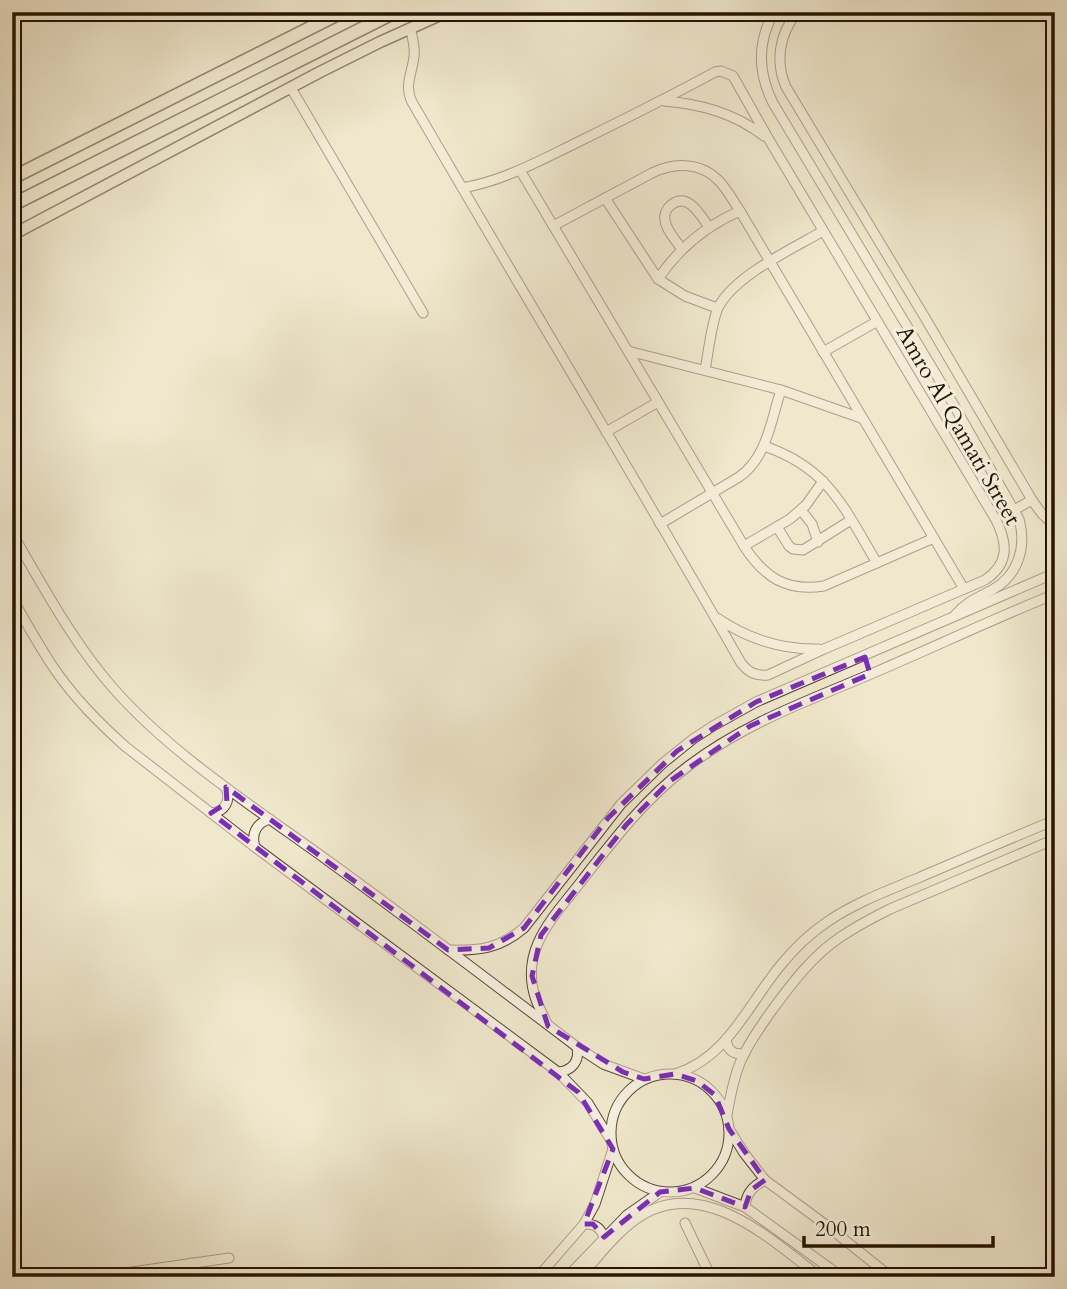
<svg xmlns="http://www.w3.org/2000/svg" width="1067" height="1289" font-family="Cardo,serif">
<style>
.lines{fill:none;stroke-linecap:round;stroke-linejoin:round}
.minor-casing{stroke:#584834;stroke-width:11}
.major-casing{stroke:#251301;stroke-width:13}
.highway-casing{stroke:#251301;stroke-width:15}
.minor{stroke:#f5f0de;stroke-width:9}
.major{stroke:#f0e8cd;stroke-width:10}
.highway{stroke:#f0e8cd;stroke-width:12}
.marked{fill:none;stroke:#7b2cbf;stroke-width:5;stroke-dasharray:14 9;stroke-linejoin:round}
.labels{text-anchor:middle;stroke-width:6;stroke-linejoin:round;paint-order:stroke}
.street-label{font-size:23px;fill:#251301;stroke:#f5f0de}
</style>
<rect width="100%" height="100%" fill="#f0e8cd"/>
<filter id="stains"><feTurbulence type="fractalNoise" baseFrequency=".00286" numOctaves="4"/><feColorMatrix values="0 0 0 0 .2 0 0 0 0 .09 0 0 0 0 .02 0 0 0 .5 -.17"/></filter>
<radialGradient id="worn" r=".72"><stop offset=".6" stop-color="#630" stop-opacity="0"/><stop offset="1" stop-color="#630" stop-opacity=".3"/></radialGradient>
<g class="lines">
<defs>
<g id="minor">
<path d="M774,12C757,42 758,73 773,103L940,381L1019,519C1027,547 1018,576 992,590C979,597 966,602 956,614"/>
<path d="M797,12C779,35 775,62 786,87L924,316L1032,500L1042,514L1055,526"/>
<path d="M410,28C413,38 415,47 414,57C412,73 404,86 412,102C521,290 634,475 741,663C749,673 756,676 768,675L824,649L985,580C1009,564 1008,544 996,520L768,138L733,76L721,71L715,72C669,97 623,120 576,143C539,161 503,181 462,188"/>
<path d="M291,88L423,313"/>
<path d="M664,101C701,104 734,113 764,136"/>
<path d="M520,170L744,546C764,577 786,592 824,586L934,538"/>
<path d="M605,198L658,279L685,296L717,308"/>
<path d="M553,226L652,173C675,162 702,162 720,182C728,191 734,202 740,211L964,589"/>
<path d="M682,249C676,241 666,230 665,220C664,215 666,209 671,205C688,191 701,216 709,227"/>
<path d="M658,279C679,248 705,226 740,211"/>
<path d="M628,351L781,390L861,418"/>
<path d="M823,352L876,322"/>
<path d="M705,370C708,355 712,318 719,306C736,275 792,249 823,231"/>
<path d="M606,432L658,402"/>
<path d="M764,446C829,468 844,508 877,563"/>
<path d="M801,510L812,524L818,542"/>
<path d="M1014,510L1032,500"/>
<path d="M660,524L739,477C767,458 771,420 781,390"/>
<path d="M777,527L789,546L793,549L803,550L851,520"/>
<path d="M12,533C43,586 72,641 113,688C171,754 255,808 327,860C411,921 494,984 577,1047L603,1064L644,1079"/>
<path d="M744,546L790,519L806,505L823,481"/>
<path d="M12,598C27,624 41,650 58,674C78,702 101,725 126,747L256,848L558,1072L588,1103L610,1139"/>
<path d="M717,618C748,639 782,650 819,649"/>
<path d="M211,813C225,812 231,801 226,788"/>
<path d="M255,847C251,834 256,823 270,819"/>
<path d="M448,950C479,951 499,949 524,928L621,804L662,764L693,739L713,726L756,702L1055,573"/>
<path d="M547,1024C544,1016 539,1008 536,1000C518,949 555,916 583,879C615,838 646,798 687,767C745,723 805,702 871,674C932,648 993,619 1055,594"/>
<path d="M726,1039C727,1050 734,1056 745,1053"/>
<path d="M558,1072C572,1071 580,1061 577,1047"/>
<circle cx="670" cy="1133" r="59"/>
<path d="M675,1074C727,1058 748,1005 780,966C793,950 809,934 827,922C854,903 887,891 918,878C963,859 1009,839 1055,820"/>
<path d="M727,1115C730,1098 733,1080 740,1063C747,1045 759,1029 770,1013C790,986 811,957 839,938C855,927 872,918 890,909L1055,839"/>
<path d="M729,1129L744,1153L765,1180L826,1225L891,1277"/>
<path d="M695,1188L745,1207L842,1277"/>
<path d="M745,1207C746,1193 753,1186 765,1180"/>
<path d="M685,1223L711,1277"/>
<path d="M584,1224C595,1224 600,1227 604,1237"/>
<path d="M191,1263L201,1277"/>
<path d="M97,1277L229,1258"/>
<path d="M527,1277L533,1273L542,1272"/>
<path d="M538,1277L584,1224L595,1204L613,1149"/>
<path d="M567,1277L627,1215L660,1192"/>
<path d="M580,1277C598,1257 614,1235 636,1219C701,1173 770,1239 820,1277"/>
</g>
<path id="major" d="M12,235L320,72L380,42L447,12"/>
<g id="highway">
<path d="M12,178L342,12"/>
<path d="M12,205L395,12"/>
</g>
</defs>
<!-- minor casing -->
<use href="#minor" class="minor-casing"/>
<!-- major casing -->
<use href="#major" class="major-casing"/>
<!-- highway casing -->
<use href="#highway" class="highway-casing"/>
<!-- minor -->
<use href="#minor" class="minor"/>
<!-- major -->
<use href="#major" class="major"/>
<!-- highway -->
<use href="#highway" class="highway"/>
</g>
<!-- marked area -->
<path d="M0 0H1067V1289H0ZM865,657L870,674L750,726L670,781L626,825L541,935L532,976L548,1026L623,1072L644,1079L675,1074L697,1081L715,1095L729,1129L765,1180L751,1190L745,1207L695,1188L660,1192L604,1237L593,1224H584L613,1149L578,1092L211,813L227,803L226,787L448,950L489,948L524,928L608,818L677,751L756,702Z" fill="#f0e8cd" fill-opacity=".55" fill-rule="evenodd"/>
<path class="marked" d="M865,657L870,674L750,726L670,781L626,825L541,935L532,976L548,1026L623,1072L644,1079L675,1074L697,1081L715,1095L729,1129L765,1180L751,1190L745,1207L695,1188L660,1192L604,1237L593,1224H584L613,1149L578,1092L211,813L227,803L226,787L448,950L489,948L524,928L608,818L677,751L756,702Z"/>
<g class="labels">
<!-- street labels -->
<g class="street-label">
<text transform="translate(959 425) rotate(60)" y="8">Amro Al Qamati Street</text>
</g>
</g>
<!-- margin -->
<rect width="1067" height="1289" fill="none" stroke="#f0e8cd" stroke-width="42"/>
<rect x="14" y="14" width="1039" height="1261" fill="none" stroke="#251301" stroke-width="3.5"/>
<rect x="21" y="21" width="1025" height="1247" fill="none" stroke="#251301" stroke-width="2"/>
<!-- scale -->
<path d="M804 1236v10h189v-10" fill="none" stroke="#251301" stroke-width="3.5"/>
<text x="815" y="1236" font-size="21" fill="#251301" stroke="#f5f0de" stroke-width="5" paint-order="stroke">200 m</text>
<rect width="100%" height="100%" filter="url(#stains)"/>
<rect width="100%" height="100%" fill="url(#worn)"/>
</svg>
